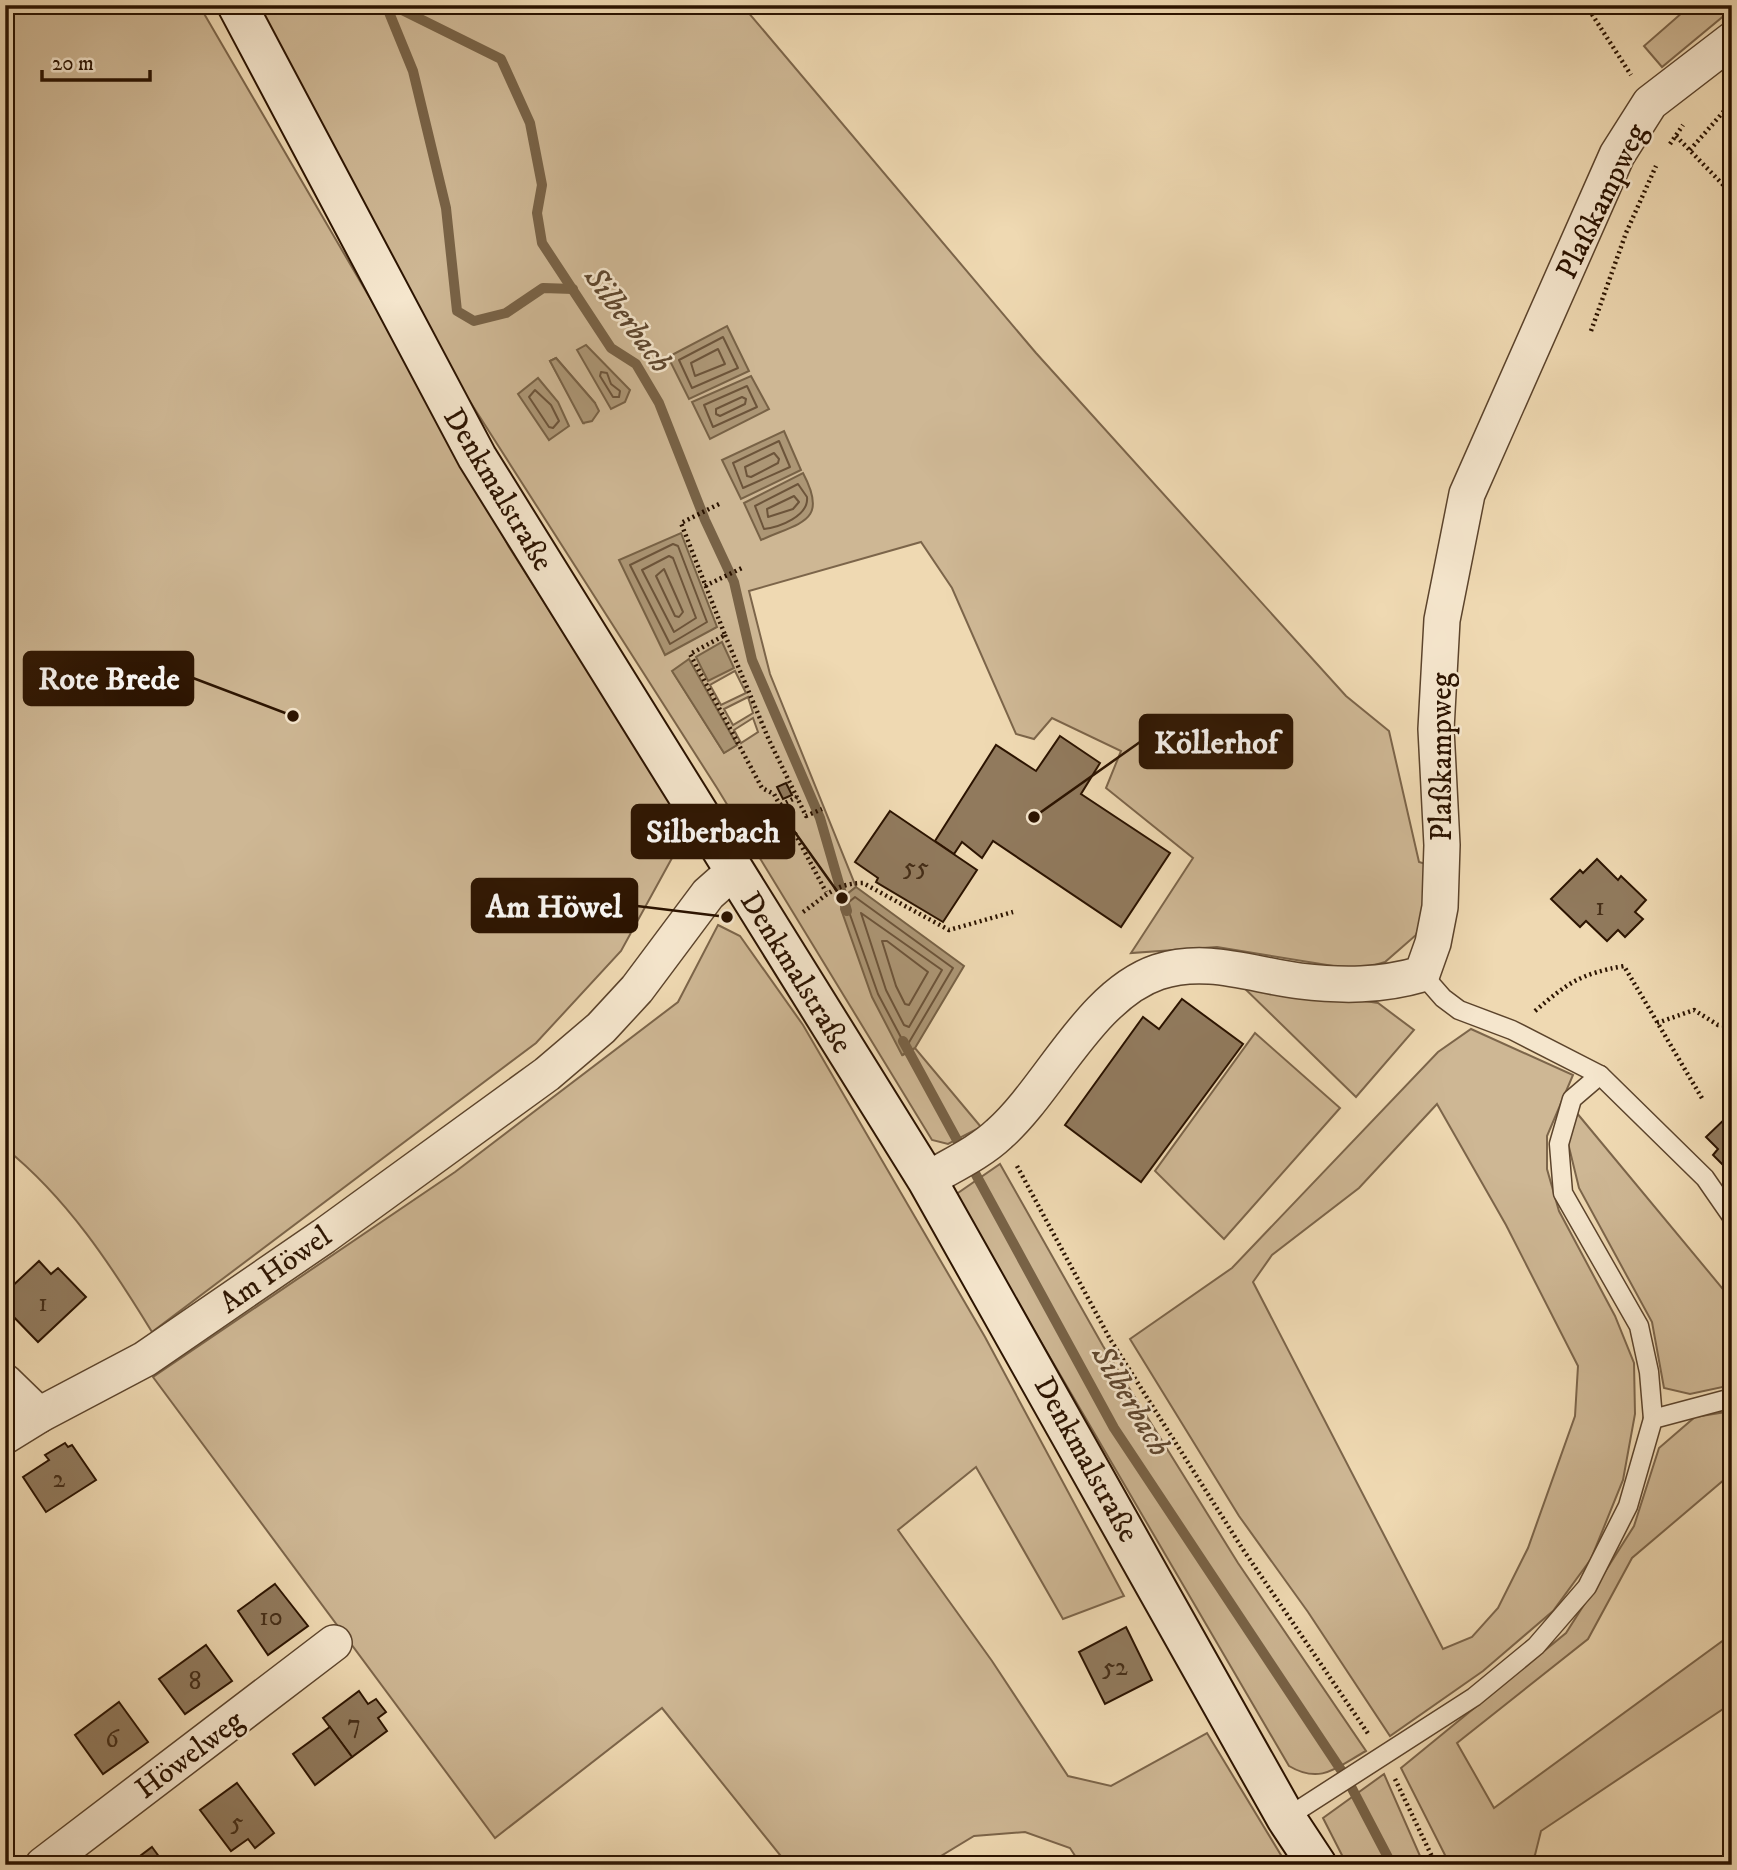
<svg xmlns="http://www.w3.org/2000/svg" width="1737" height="1870" font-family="'IM FELL DW Pica',serif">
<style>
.green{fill:#ceb794;stroke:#7c654a;stroke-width:2;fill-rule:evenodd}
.water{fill:#ac9675;stroke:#786246;stroke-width:2}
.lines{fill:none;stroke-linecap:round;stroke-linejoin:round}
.shore{stroke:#6c543a;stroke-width:2}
.stream{stroke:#786246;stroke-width:10}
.building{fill:#917a5d;stroke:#2b1300;stroke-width:2}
.lane-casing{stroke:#5c442c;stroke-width:21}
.street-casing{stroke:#5c442c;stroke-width:38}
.secondary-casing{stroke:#2b1300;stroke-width:42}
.path{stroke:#2b1300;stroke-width:4.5;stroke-dasharray:2 3.5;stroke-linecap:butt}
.lane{stroke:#f5e6cd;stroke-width:18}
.street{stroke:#f5e6cd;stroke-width:35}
.secondary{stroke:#f5e6cd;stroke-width:38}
.labels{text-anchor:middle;stroke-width:5;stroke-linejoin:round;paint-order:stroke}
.number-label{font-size:26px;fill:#442d17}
.street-label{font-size:30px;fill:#2b1300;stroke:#f5e6cd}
.water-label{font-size:32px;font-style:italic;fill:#5f472f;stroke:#f5e6cd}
.leader{fill:none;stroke:#2b1300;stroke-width:2.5}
.callout-dot{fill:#2b1300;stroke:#f5e6cd;stroke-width:2.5}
.callout{fill:#2b1300;stroke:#2b1300;stroke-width:2.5}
.callout-label{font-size:32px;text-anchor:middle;font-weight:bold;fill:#fff}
</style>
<rect width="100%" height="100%" fill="#efd9b2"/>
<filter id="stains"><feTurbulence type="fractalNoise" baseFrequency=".00286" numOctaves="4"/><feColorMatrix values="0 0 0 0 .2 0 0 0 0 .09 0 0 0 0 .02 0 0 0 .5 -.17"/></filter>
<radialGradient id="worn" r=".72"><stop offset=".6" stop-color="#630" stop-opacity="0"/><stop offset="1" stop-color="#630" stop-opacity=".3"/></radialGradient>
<!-- green -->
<g class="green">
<path d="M5,5H199L430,401L509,547L664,791L683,831L672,858L621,951L536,1043L152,1332C111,1265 67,1198 5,1148Z"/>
<path d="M253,5H742L1036,353L1346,696L1389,731L1419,862L1429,865L1428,899L1416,935L1385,962L1358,970L1217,947L1131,953L1193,858L1106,788L1121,751L1052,718L1034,739L1016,734L952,588L921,542L749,591L770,674L856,887L842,898L903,1055L915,1048L981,1127L948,1144L932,1140L717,788L460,386ZM556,358L595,403L584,423L550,361ZM735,671L746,693L721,705L710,685ZM673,672L737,745L724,753ZM748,697L753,713L733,725L724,709ZM753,718L758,732L741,743L734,730Z"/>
<path d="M1691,5H1732V9L1662,67L1644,46Z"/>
<path d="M718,925L740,936L803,1025L985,1337L1124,1596L1063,1619L976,1467L898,1530L992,1661L1068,1776L1111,1786L1207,1733L1287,1865H1081L1070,1848L1025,1832L974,1836L926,1865H788L662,1708L495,1838L153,1377L455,1172L678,1002Z"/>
<path d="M1237,981L1378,1003L1414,1030L1356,1097Z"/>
<path d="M1471,1029L1573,1075L1547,1136V1169L1559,1211L1615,1316L1634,1363L1635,1414L1623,1480L1591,1559L1553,1611L1483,1671L1390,1736L1308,1612L1239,1516L1130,1339L1232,1268L1438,1052ZM1437,1104L1506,1225L1578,1366L1575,1416L1528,1548L1498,1608L1472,1637L1443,1649L1253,1282L1272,1255L1359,1188Z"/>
<path d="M1255,1033L1340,1108L1224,1239L1155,1171Z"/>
<path d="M1576,1112L1732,1300V1385L1690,1394L1664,1388L1652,1322L1579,1188L1568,1143Z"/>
<path d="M1000,1164L1103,1346L1238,1563L1366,1751C1337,1767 1321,1785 1289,1766L955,1195Z"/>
<path d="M1732,1411V1473L1632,1558L1588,1639L1457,1743L1494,1808L1732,1634V1703L1541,1831L1535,1855L1525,1865H1450L1401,1768L1566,1633L1634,1526L1659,1448L1695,1417Z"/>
<path d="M1384,1774L1424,1865H1347L1323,1818Z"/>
</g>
<!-- water -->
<g class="water">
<path d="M727,326L749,371L689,399L668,357Z"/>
<path d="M586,345L630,390L625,402L611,409L577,350Z"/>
<path d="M556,358L595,403L599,411L592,421L583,423L550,361Z"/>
<path d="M751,376L769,409L710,439L692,402Z"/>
<path d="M538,378L558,402L569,426L549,440L518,394Z"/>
<path d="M784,431L801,470L741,499L722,460Z"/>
<path d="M803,473C829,522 801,522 761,540L744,503Z"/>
<path d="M681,533L717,627L665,655L619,560Z"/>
<path d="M722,642L734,668L708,681L696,657Z"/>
<path d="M689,659L737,745L724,753L672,671Z"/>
<path d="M856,887L964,966L915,1048L902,1055L872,997L841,909L842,898Z"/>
</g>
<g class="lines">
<!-- shore -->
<g class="shore">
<path d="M723,337L738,368L692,388L679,360Z"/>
<path d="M718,349L725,364L695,376L691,363Z"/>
<path d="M601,372L607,373L611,384L620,391L619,397H613L600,376Z"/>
<path d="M747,386L757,407L713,427L704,405Z"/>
<path d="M535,390L551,405L559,421L553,428L549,427L529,397Z"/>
<path d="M742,397L746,399L745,404L720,416L716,414V409Z"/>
<path d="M779,441L790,467L743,488L733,463Z"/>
<path d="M774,453L779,459L778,463L751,477L747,476L745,467Z"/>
<path d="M798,484L807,497C809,516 780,527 764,529L755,506Z"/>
<path d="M794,496L799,502L793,509L768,517L767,509Z"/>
<path d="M673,544L678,546L707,622L670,644L630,565Z"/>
<path d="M669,556L673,558L696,618L674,632L642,570Z"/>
<path d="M664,569L683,612L679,617L675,616L656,576Z"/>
<path d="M855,897L953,968L908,1044L904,1043L878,994L848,909L849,902Z"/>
<path d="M861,913L942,970L909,1027L904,1025L886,990Z"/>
<path d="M882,941H887L928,972L909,1005L905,1004L896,986Z"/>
</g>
<!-- stream -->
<g class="stream">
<path d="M386,5L413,71L446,208L457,311L474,321L506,313L543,288L573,289"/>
<path d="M392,5L501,59L530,123L542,185L537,213L542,243L611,348L636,364L659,403L705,520L734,582L752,660L820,818L847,911"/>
<path d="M903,1041L1114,1428L1347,1779L1392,1865"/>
</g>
</g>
<!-- building -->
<g class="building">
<path d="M1060,736L1100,763L1081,794L1170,853L1121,927L993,841L982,858L962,842L954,854L935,841L996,745L1036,771Z"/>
<path d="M786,783L792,795L783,799L777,787Z"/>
<path d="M890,811L977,870L943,922L876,882L878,878L855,862Z"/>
<path d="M1597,859L1618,880L1621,876L1646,900L1635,912L1643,919L1625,937L1618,930L1607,941L1586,921L1580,927L1551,899L1580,870L1583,873Z"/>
<path d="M1182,999L1243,1044L1141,1182L1065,1125L1143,1017L1159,1029Z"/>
<path d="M1732,1112V1174L1713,1155L1718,1149L1706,1137Z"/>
<path d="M39,1261L51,1274L58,1268L86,1297L38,1342L5,1308V1293Z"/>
<path d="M65,1443L68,1447L72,1445L96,1480L46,1512L23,1477L49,1460L45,1455Z"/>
<path d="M275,1584L308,1626L268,1655L238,1611Z"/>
<path d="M1126,1627L1152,1680L1105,1704L1079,1652Z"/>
<path d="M206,1645L232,1681L185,1714L159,1679Z"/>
<path d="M359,1691L368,1704L376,1699L386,1712L378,1718L387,1731L352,1757L323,1718Z"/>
<path d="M119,1702L148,1742L103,1774L75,1735Z"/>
<path d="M330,1727L352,1757L315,1785L293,1754Z"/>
<path d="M237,1783L274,1833L255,1848L248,1839L231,1851L200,1810Z"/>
<path d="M152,1847L163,1862L167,1860L171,1865H128Z"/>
</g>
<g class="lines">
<defs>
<g id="lane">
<path d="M1422,974L1443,998L1459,1010L1512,1030L1600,1075L1705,1178L1732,1217"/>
<path d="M1600,1075L1572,1099L1559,1144L1563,1193L1639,1326L1649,1372L1653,1419"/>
<path d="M1286,1818L1474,1697L1536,1646L1587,1587L1628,1506L1653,1419L1732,1398"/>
</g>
<g id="street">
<path d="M927,1180C950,1166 979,1153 999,1134C1050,1089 1090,995 1158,972C1207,956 1252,975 1300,981C1342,986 1381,986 1422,974L1433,943L1440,907L1442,845L1436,729L1442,620L1467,494L1617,155L1650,103L1732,40"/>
<path d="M5,1382L39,1415"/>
<path d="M5,1436L39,1415L145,1359L324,1236L547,1074L601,1028L637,989L708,894L734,871"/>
<path d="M43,1865L334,1643"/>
</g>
<path id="secondary" d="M237,5L477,457L927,1180L1286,1818L1317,1865"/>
</defs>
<!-- lane casing -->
<use href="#lane" class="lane-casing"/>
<!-- street casing -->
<use href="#street" class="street-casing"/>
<!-- secondary casing -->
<use href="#secondary" class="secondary-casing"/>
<!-- path -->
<g class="path">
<path d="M1586,5L1631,75"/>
<path d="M1676,136L1732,194"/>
<path d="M1670,144L1683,125"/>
<path d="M1690,150L1732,102"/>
<path d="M1591,331L1626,233L1656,166"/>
<path d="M719,504L681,523L725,635L690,654L762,788L774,794L826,892"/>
<path d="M705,586L744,567"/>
<path d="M725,635L769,740L806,816L822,809"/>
<path d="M781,805L797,797"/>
<path d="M1730,882L1732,880"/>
<path d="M803,912C825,897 835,883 863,883L949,930L1013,912"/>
<path d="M1535,1011C1569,982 1580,974 1624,966L1703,1100"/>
<path d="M1657,1023L1694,1010L1718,1025L1732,1026"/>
<path d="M1017,1166L1110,1339L1242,1548L1369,1735"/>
<path d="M1395,1779L1436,1865"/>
</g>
<!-- lane -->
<use href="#lane" class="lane"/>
<!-- street -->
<use href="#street" class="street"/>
<!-- secondary -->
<use href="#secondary" class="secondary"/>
</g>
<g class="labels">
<!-- number labels -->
<g class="number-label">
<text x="916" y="875">55</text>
<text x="1600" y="915">1</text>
<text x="43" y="1311">1</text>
<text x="59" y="1487">2</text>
<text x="271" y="1625">10</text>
<text x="1115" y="1675">52</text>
<text x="195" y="1689">8</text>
<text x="354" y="1732">7</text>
<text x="112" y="1747">6</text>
<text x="237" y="1830">5</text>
</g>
<!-- street labels -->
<g class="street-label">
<text transform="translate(1601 201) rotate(-64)" y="10">Plaßkampweg</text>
<text transform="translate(499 489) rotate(59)" y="10">Denkmalstraße</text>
<text transform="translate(1441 757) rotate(-90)" y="10">Plaßkampweg</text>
<text transform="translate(797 972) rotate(58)" y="10">Denkmalstraße</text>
<text transform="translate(275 1269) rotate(-35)" y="10">Am Höwel</text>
<text transform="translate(1087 1459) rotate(61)" y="10">Denkmalstraße</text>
<text transform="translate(189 1754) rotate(-37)" y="10">Höwelweg</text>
</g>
<!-- water labels -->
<g class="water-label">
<text transform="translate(629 319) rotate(53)" y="11">Silberbach</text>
<text transform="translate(1132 1400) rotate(59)" y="11">Silberbach</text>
</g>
</g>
<!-- callouts -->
<path class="leader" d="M293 716L193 678M1034 817L1140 742M842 898L794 831M727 917L637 906"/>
<g class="callout-dot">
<circle cx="293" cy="716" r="7"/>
<circle cx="1034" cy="817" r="7"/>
<circle cx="842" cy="898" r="7"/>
<circle cx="727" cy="917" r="7"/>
</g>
<g class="callout">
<rect x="24" y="652" width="169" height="53" rx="7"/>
<rect x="1140" y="715" width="152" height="53" rx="7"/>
<rect x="632" y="805" width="162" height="53" rx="7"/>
<rect x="472" y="879" width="165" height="53" rx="7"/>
</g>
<g class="callout-label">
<text x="109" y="689">Rote Brede</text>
<text x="1216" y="753">Köllerhof</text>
<text x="713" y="842">Silberbach</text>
<text x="554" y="917">Am Höwel</text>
</g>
<!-- margin -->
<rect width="1737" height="1870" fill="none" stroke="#efd9b2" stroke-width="28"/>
<rect x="7" y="7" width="1723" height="1856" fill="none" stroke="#2b1300" stroke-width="3.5"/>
<rect x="14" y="14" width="1709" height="1842" fill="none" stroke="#2b1300" stroke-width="2"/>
<!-- scale -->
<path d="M42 70v10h108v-10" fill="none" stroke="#2b1300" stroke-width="3.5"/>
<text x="52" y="70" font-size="21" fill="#2b1300" stroke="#f5e6cd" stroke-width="5" paint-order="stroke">20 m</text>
<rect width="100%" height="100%" filter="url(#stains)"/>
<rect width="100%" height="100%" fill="url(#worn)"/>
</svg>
